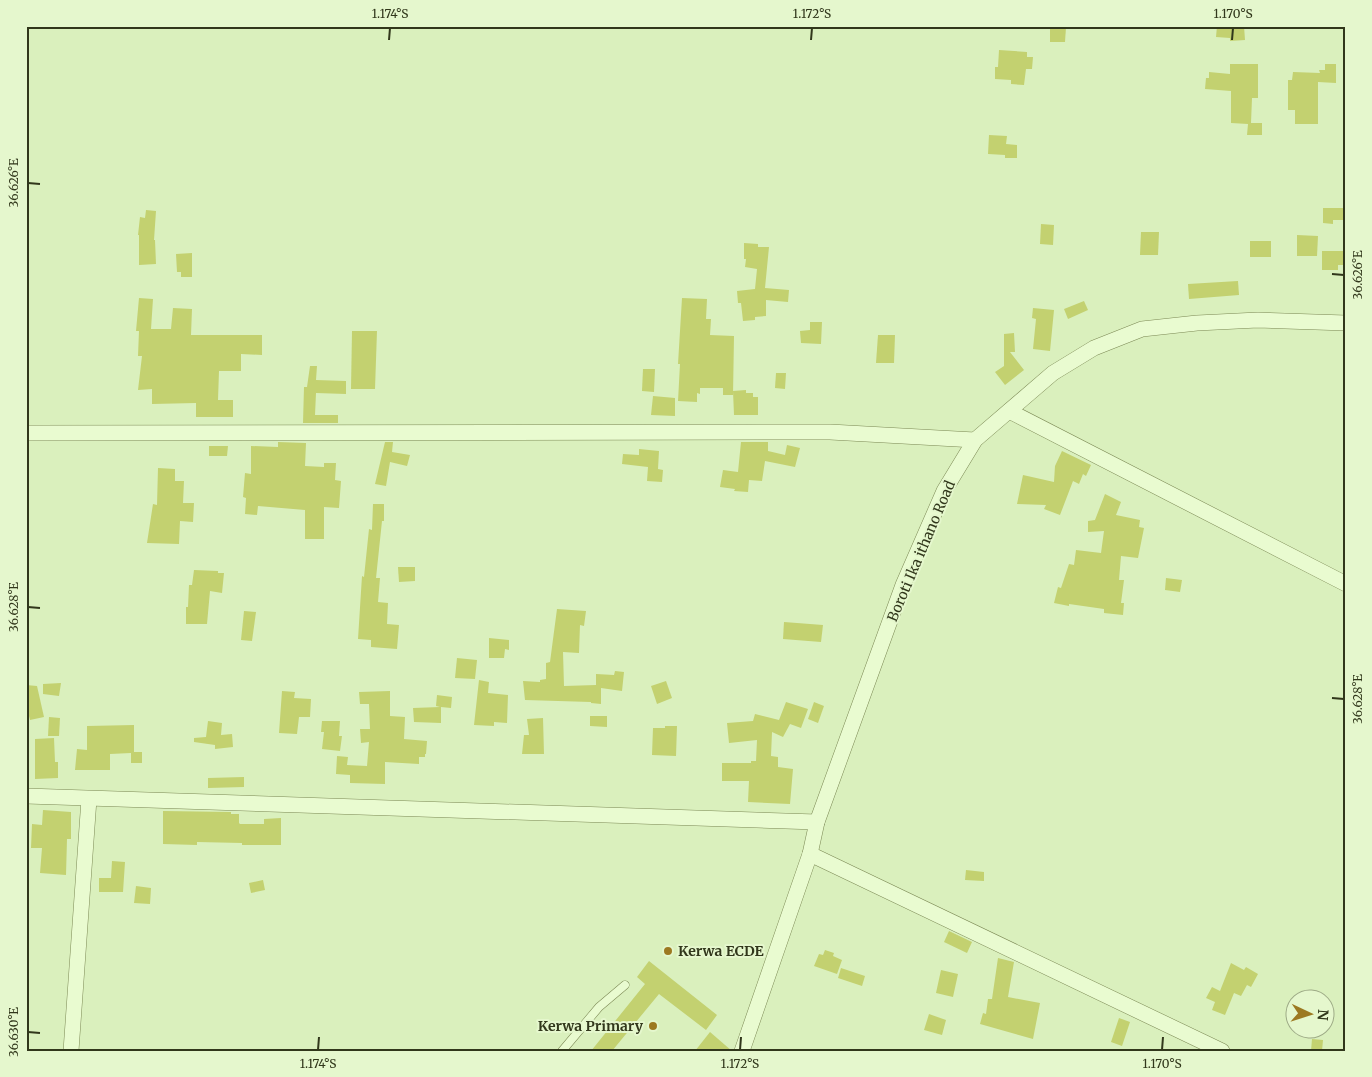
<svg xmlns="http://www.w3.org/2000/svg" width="1372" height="1077" font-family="Merriweather,serif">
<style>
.building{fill:#c3d170}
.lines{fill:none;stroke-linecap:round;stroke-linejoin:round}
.lane-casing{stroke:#7c8955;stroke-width:9}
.street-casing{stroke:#7c8955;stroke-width:16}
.lane{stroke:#e9fbd0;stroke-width:8}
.street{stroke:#e9fbd0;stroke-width:15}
.ticks{fill:none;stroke:#31371b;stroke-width:2}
.poi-dot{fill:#9c7921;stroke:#e5f7cd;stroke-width:2}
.labels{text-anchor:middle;stroke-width:4;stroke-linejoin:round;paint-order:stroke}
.street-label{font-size:14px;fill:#31371b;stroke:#e5f7cd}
.poi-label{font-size:14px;font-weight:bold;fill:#31371b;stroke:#e5f7cd;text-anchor:start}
.neatline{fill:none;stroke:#31371b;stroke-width:2}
.ticks-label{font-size:12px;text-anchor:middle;fill:#31371b}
</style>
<rect width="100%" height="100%" fill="#daf0bd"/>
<!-- building -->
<g class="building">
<path d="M1217,26H1244L1245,40L1230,41V38L1216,37Z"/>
<path d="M1050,27H1066L1065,42H1050Z"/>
<path d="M999,50L1027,52V57H1033L1032,69H1026L1024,85L1011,84V80L995,79V67H998Z"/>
<path d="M1230,64H1258V98H1252L1251,123H1262V135H1247L1248,124L1231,123V91L1205,89L1206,78H1209V72L1230,74Z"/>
<path d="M1325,64H1336V83L1318,82V124H1295V110H1288V80H1292L1293,72L1320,73L1319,70H1325Z"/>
<path d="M989,135L1007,136L1006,144L1017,145V158H1005V155L988,154Z"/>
<path d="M1323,208H1346V220H1333V224L1323,223Z"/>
<path d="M146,210L156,211L154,240H155L156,264L139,265V235H138L140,217L145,218Z"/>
<path d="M1041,224L1054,225L1053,245L1040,244Z"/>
<path d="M1141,232H1159L1158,255H1140Z"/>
<path d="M1297,235L1318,236L1317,256H1297Z"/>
<rect x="1250" y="241" width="21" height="16"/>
<path d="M744,243L758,244V247H769L765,288L789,290L788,302L766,300V316L755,317V320L743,321L741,303H738L737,291L755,289L757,269L745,267L746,259H744Z"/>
<path d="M1322,251H1346V265H1338V270H1322Z"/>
<path d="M192,253V277H181V272H177L176,254Z"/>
<path d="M1238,281L1239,295L1189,299L1188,284Z"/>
<path d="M139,298L153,299L151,329H171L173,308L192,309L191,335H262V355L241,354V371H219L218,400H233V417H196V403L152,404V389L138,390L142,356H138L139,331H136Z"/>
<path d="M682,298L707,299L706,319H711L710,335L734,336L733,395H723V388H700V394L697,393V402L678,401L680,364H678Z"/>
<path d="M1084,301L1088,310L1068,319L1064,309Z"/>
<path d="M1033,308L1054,310L1050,351L1033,349L1036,319L1032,318Z"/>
<path d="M810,322H822L821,344L801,343L800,331L810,330Z"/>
<path d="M352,331H377L375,389H351Z"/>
<path d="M1014,333L1015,352H1010L1024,370L1005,385L995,372L1004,366V334Z"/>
<path d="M878,335H895L894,363H876Z"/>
<path d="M310,366H317L316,380L346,381V394L316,393L315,415H338V423H303L304,387H307Z"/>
<path d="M643,369H655L654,392L642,391Z"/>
<path d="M776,373H786L785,389L775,388Z"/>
<path d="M746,390V393H753V397H758V415H734L733,391Z"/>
<path d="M653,396L675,398V416L651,415Z"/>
<path d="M278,442L306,443L305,466L324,467V463H336L335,480L341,481L339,508L324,507V539H305V510L258,506L257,515L245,514L246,498L243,497L245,473L251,474V446L278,447Z"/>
<path d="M385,442H393L392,452L410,455L407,466L390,462L386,486L375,484Z"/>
<path d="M741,442H768V451L785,455L787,445L800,448L795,467L765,461L762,481L749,480L748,492L734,491L735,489L720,487L723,470L738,472Z"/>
<path d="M209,446H228L227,456H209Z"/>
<path d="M639,449L659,451L658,469L663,470L662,482L647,481L648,467L622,464L623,454L639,455Z"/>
<path d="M1062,451L1091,465L1086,476L1083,474L1079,484L1073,481L1060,515L1044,509L1046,505L1017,504L1023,475L1054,482L1055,466Z"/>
<path d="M158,468L175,469V481H184L183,503H194L193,522L180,521L179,544L147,543L153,504L157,505Z"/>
<path d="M1105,494L1121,502L1116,515L1140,520L1139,527L1144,528L1138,558L1121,556L1119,580H1124L1121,603H1124L1123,615L1104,613V609L1069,604V606L1054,603L1058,587L1061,588L1069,564L1074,565L1076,550L1101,553L1104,531L1088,532V521L1095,520Z"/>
<path d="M373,504H384V521H382L376,578H380L378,602L388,603L387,624L399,625L397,649L371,647V640L358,639L362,576L364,577L369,529L372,530Z"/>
<path d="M398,567H415V581L399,582Z"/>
<path d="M194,570L218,571V573H224L222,593L210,591L207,624H186V607H188L189,585H192Z"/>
<path d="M1166,578L1182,580L1180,592L1165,590Z"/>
<path d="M557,609L586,611L584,626L580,625L579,653L563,652L564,686L596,685V674L614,675L615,671L624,672L622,691L601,688V704L591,703V702L525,700L523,681L540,682V680L546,679V663L550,662Z"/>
<path d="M244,611L256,612L252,641L241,640Z"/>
<path d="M784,622L823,625L821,642L783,639Z"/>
<path d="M489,638L509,640V650L505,649L504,658H489Z"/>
<path d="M457,658L477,660L475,679L455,678Z"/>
<path d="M479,680L489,682L488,693L508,695L507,723L494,722V726L474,725Z"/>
<path d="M666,681L672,698L657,704L651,686Z"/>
<path d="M61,683L59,696L43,694V684Z"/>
<path d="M26,685L37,686L44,717L30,720L26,704Z"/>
<path d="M282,691L295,692L294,698L311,699L310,717H299L297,734L279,733Z"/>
<path d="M390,691V716L405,717L404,739L427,741L426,754H425V757H419V764L385,762V784L350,783V775L336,774L337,756L348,757L347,765L367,766L369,742L361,743L360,729H370L369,704H360L359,692Z"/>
<path d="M437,695L452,697L451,708L441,707V723L414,722L413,708L440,707L436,706Z"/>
<path d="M786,702L808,709L801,728L790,724L783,737L772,732L771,756L778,757V767L793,769L790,804L748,802L749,781H722V763H751V761H756L757,740L729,743L727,723L753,721L755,714L779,720Z"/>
<path d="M814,702L824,706L818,723L808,719Z"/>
<path d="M590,716H607V727L590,726Z"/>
<path d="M49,717L60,718L59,736H48Z"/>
<path d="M543,718L544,754H522L524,735H529L527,719Z"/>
<path d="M208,721L222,723L221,735L232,734L233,747L215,749V745L194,742V738L206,737Z"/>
<path d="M322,721H340L339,736H342L340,751L322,749L324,732H321Z"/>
<path d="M134,725V752H142V763H131V753L110,754V770H75L77,749L87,750V726Z"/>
<path d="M665,726H677L676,756L652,755L653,728H665Z"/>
<path d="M54,738L55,762H58V778L35,779V739Z"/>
<path d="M244,777V787L208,788V778Z"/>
<path d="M43,810L71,812V839H67L66,875L40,873L42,848H31L32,824L42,825Z"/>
<path d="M163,811L231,812V814H239V823L240,824H264V819L281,818V845H242V843L197,842V845L163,844Z"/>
<path d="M112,861L125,862L123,892H99V878H111Z"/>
<path d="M966,870L984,872V881L965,880Z"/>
<path d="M263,880L265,890L251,893L249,883Z"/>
<path d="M136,886L151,888L150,904L134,903Z"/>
<path d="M949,931L972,942L967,953L944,942Z"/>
<path d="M825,950L834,953L833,956L842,960L837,974L814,966L819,954L823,955Z"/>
<path d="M998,958L1014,962L1008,997L1040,1003L1033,1039L980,1024L983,1013L986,1014L988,999H992Z"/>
<path d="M649,961L717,1015L706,1030L659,994L612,1051H591L645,984L637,977Z"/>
<path d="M1231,963L1244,970L1246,967L1258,974L1251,987L1247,985L1241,996L1234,993L1225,1015L1212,1010L1215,1002L1206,998L1212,987L1220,991Z"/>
<path d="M841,968L865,976L862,986L838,978Z"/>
<path d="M941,970L958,974L953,997L936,993Z"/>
<path d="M929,1014L946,1020L942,1035L924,1030Z"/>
<path d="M1119,1018L1130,1022L1122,1046L1111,1042Z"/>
<path d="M710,1032L732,1051H695Z"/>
<path d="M1312,1039L1323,1040L1322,1051H1311Z"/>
</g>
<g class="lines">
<defs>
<path id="lane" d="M562,1051L599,1007L625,985"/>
<g id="street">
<path d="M1009,411L1346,584"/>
<path d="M26,433L830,432L975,440"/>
<path d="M26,796L817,822"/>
<path d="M810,854L1222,1051"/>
<path d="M71,1051L89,799"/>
<path d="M742,1051L810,854L817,822L903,585L944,491L975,440L1053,373L1094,348L1142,329L1197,323L1258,320L1346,323"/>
</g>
</defs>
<!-- lane casing -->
<use href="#lane" class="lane-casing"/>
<!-- street casing -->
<use href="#street" class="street-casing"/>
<!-- lane -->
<use href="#lane" class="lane"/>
<!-- street -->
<use href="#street" class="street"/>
</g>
<!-- ticks -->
<path class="ticks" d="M389,40L390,28M811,40L812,28M1232,40L1233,28M28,183L40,184M1332,274L1344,275M28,607L40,608M1332,698L1344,699M28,1032L40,1033M318,1050L319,1037M740,1050L741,1037M1162,1050L1163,1037"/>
<!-- markers -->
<g class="poi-dot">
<circle cx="668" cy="951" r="5"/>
<circle cx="653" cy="1026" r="5"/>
</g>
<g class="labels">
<!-- street labels -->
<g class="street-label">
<text transform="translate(921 551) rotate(-67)" y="5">Boroti Ika ithano Road</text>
</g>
<!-- poi labels -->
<g class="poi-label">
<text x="678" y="956">Kerwa ECDE</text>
<text x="643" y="1031" text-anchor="end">Kerwa Primary</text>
</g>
</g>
<!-- border -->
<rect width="1372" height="1077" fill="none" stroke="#e5f7cd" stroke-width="55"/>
<!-- north arrow -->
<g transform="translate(1310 1014) rotate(94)"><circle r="24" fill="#e5f7cd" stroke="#9daa86"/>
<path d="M0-4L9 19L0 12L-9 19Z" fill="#9c7921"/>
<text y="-8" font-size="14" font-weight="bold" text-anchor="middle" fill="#31371b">N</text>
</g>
<rect x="28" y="28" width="1316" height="1022" class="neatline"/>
<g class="ticks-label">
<text x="390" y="18">1.174°S</text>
<text x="812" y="18">1.172°S</text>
<text x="1233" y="18">1.170°S</text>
<text transform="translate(14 183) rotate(-90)" y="4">36.626°E</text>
<text transform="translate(1358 275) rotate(-90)" y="4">36.626°E</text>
<text transform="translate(14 607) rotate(-90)" y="4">36.628°E</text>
<text transform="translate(1358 699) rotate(-90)" y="4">36.628°E</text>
<text transform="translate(14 1032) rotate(-90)" y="4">36.630°E</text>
<text x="318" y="1068">1.174°S</text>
<text x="740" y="1068">1.172°S</text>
<text x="1162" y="1068">1.170°S</text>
</g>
</svg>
